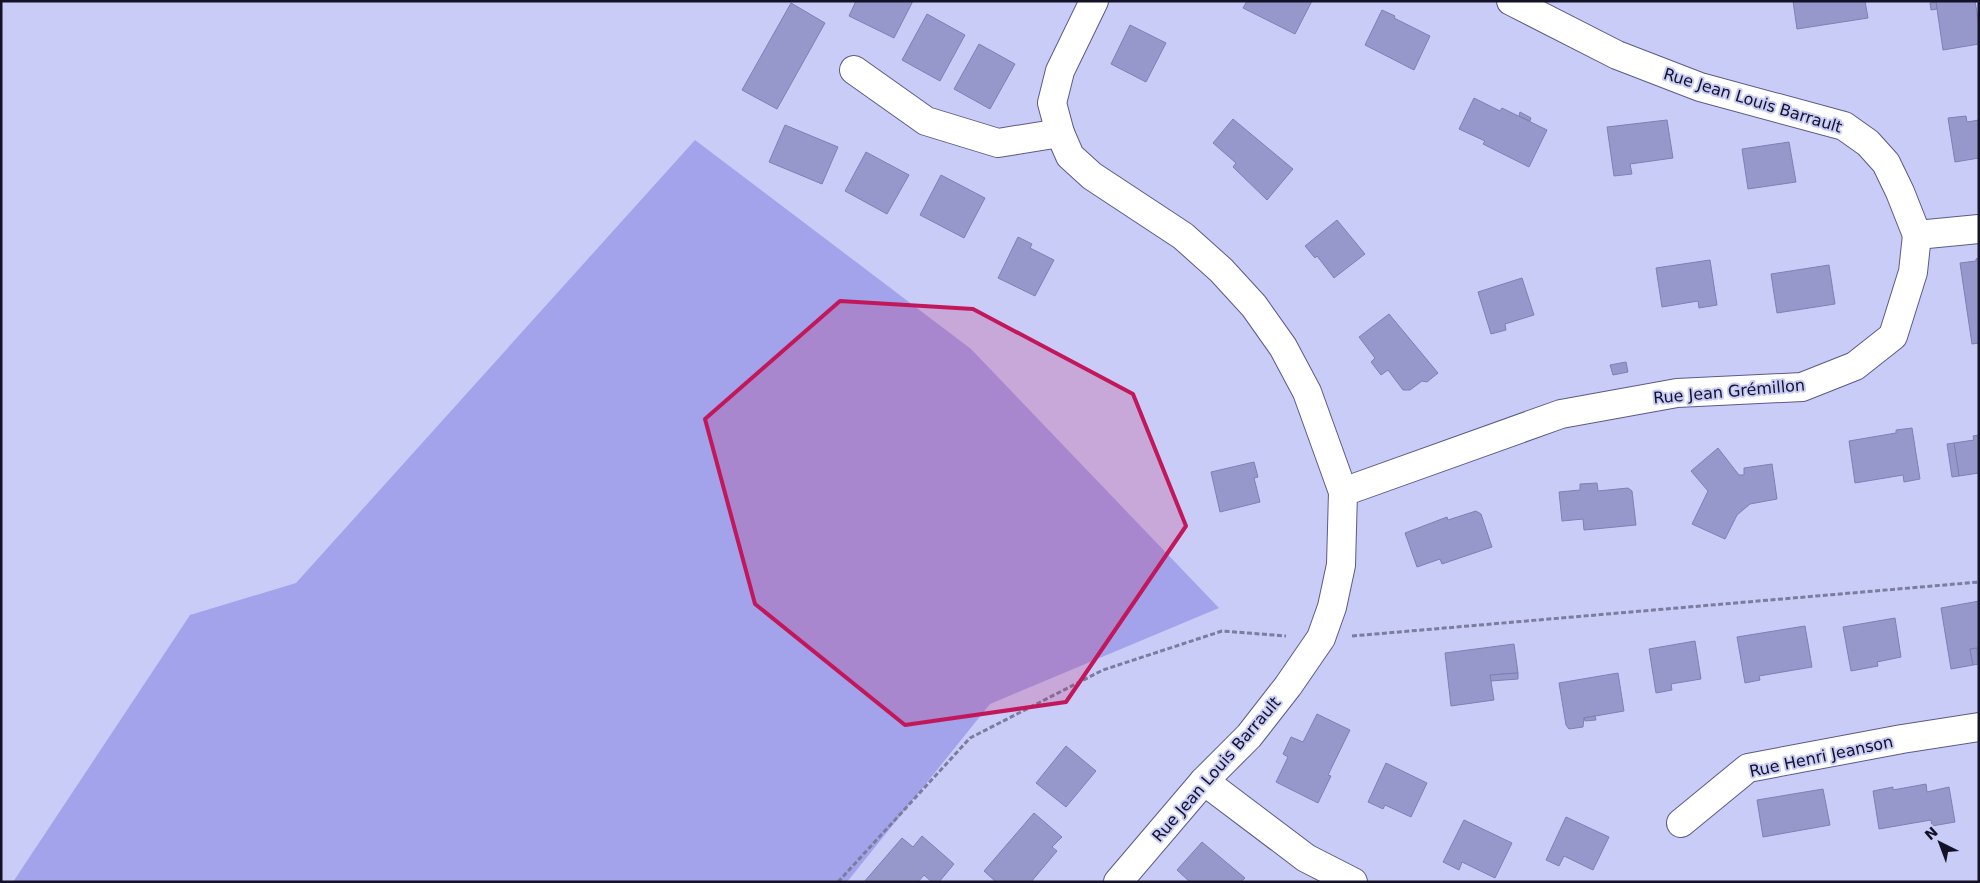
<svg xmlns="http://www.w3.org/2000/svg" width="1980" height="883" font-family="'DejaVu Sans',sans-serif">
<style>
.green{fill:#a2a3eb}
.building{fill:#9697cb;stroke:#7f80b2}
.lines{fill:none;stroke-linecap:round;stroke-linejoin:round}
.street-casing{stroke:#5b5a8a;stroke-width:30}
.path{stroke:#7c7c9e;stroke-width:3;stroke-dasharray:5 2.5;stroke-linecap:butt}
.street{stroke:#fff;stroke-width:28}
.marked{fill:#c2185b;fill-opacity:0.2;stroke:#c2185b;stroke-width:4;stroke-linejoin:round}
.labels{text-anchor:middle;stroke-width:4;stroke-linejoin:round;paint-order:stroke}
.street-label{font-size:16px;fill:#131226;stroke:#caccf8}
</style>
<rect width="100%" height="100%" fill="#caccf8"/>
<!-- green -->
<path class="green" d="M695,140L971,349L1219,608L990,704L847,882H13L190,615L296,583Z"/>
<!-- building -->
<g class="building">
<path d="M856,1H913L894,38L849,16Z"/>
<path d="M1247,1H1312L1295,34L1243,8Z"/>
<path d="M1793,1H1865L1868,18L1797,29Z"/>
<path d="M1930,1H1975L1979,24V44L1943,50L1936,2Z"/>
<path d="M1936,2L1937,9L1931,10L1930,3Z"/>
<path d="M791,3L825,23L777,109L742,90Z"/>
<path d="M1382,10L1395,16L1394,18L1430,36L1414,70L1365,45Z"/>
<path d="M927,14L965,35L940,81L902,60Z"/>
<path d="M1130,25L1166,43L1146,82L1111,64Z"/>
<path d="M979,44L1015,64L990,109L954,89Z"/>
<path d="M1474,98L1500,111L1502,108L1547,130L1529,167L1483,144L1485,141L1459,129Z"/>
<path d="M1520,112L1531,118L1530,121L1519,116Z"/>
<path d="M1966,116L1967,122L1979,120V158L1955,162L1948,118Z"/>
<path d="M1233,119L1293,169L1267,200L1233,167L1236,163L1213,143Z"/>
<path d="M1667,120L1673,158L1630,164L1632,174L1614,176L1607,127Z"/>
<path d="M785,125L838,147L822,184L769,162Z"/>
<path d="M1789,142L1796,182L1748,189L1742,149Z"/>
<path d="M866,152L909,175L887,214L845,191Z"/>
<path d="M941,175L985,198L964,238L920,215Z"/>
<path d="M1337,220L1365,254L1334,278L1317,256L1315,258L1305,246Z"/>
<path d="M1018,237L1032,244L1030,248L1054,260L1035,296L998,278Z"/>
<path d="M1979,258V343L1972,344L1960,263L1976,261V259Z"/>
<path d="M1710,260L1717,305L1699,308L1698,301L1662,307L1656,268Z"/>
<path d="M1829,265L1835,304L1777,313L1771,274Z"/>
<path d="M1522,278L1534,315L1505,324L1506,330L1491,334L1478,292Z"/>
<path d="M1389,314L1438,373L1427,382L1422,381L1410,390H1403L1388,370L1381,375L1371,362L1375,358L1359,337Z"/>
<path d="M1626,362L1628,372L1613,375L1610,365Z"/>
<path d="M1912,428L1920,479L1904,482L1903,475L1855,483L1849,441L1896,433V430Z"/>
<path d="M1979,435V473L1959,476L1954,443L1974,440L1973,436Z"/>
<path d="M1954,443L1959,476L1952,477L1947,444Z"/>
<path d="M1718,448L1739,475H1744V468L1772,464L1777,499L1750,504L1737,515L1725,539L1692,524L1708,491L1691,471Z"/>
<path d="M1254,462L1258,477L1254,478L1260,502L1220,512L1211,472Z"/>
<path d="M1597,483L1598,491L1628,488L1632,491L1636,525L1584,530L1583,519L1562,521L1559,492L1580,490V484Z"/>
<path d="M1476,511L1481,514L1492,547L1442,564L1440,559L1417,567L1405,533L1447,517L1448,520Z"/>
<path d="M1979,601V648L1970,649L1973,665L1951,669L1941,608Z"/>
<path d="M1895,618L1901,657L1877,662L1878,666L1851,671L1843,627Z"/>
<path d="M1805,626L1812,667L1759,676L1760,680L1745,683L1737,637Z"/>
<path d="M1695,641L1701,679L1671,684L1672,690L1656,693L1649,649Z"/>
<path d="M1514,644L1518,673L1490,675L1494,700L1451,706L1445,653Z"/>
<path d="M1977,648L1979,664L1973,665L1970,649Z"/>
<path d="M1518,673V679L1491,681L1490,675Z"/>
<path d="M1618,673L1624,711L1584,718L1583,727L1569,729L1566,725L1559,683Z"/>
<path d="M1317,714L1350,730L1328,775L1331,776L1318,803L1276,782L1288,757L1283,754L1291,737L1303,742Z"/>
<path d="M1595,716L1596,720L1585,721L1584,718Z"/>
<path d="M1066,746L1096,771L1066,807L1036,783Z"/>
<path d="M1386,763L1427,783L1411,817L1385,805L1383,809L1368,802Z"/>
<path d="M1926,784L1927,792L1949,787L1955,822L1932,826L1931,820L1879,829L1873,791L1893,787V790Z"/>
<path d="M1823,789L1830,825L1763,837L1757,800Z"/>
<path d="M1034,813L1062,837L1052,847L1057,851L1031,882H996L984,871Z"/>
<path d="M1566,817L1609,837L1593,870L1564,856L1559,866L1546,860Z"/>
<path d="M1464,820L1512,843L1495,878L1462,862L1459,870L1443,862Z"/>
<path d="M922,836L954,864L939,882H932L924,875L918,882H864L902,838L913,847Z"/>
<path d="M1202,842L1245,878L1241,882H1190L1177,870Z"/>
</g>
<g class="lines">
<defs>
<g id="street">
<path d="M1094,1L1060,71L1052,103L1060,133L1070,156L1092,176L1183,236L1221,270L1254,306L1283,347L1307,392L1343,492L1341,565L1332,607L1321,638L1288,686L1249,736L1204,781L1118,882"/>
<path d="M1511,1L1617,55L1700,87L1844,126L1868,143L1886,163L1900,192L1917,235L1979,229"/>
<path d="M854,70L926,121L998,143L1060,133"/>
<path d="M1343,492L1561,414L1677,393L1802,387L1855,366L1893,336L1913,272L1917,235"/>
<path d="M1204,781L1306,858L1353,882"/>
<path d="M1681,823L1748,768L1902,739L1979,727"/>
</g>
</defs>
<!-- street casing -->
<use href="#street" class="street-casing"/>
<!-- path -->
<g class="path">
<path d="M1352,636L1979,582"/>
<path d="M838,882L970,738L1103,670L1222,631L1286,636"/>
</g>
<!-- street -->
<use href="#street" class="street"/>
</g>
<!-- marked area -->
<path class="marked" d="M840,301L973,309L1133,394L1186,526L1066,702L905,725L755,604L705,419Z"/>
<g class="labels">
<!-- street labels -->
<g class="street-label">
<text transform="translate(1753 100) rotate(17)" y="6">Rue Jean Louis Barrault</text>
<text transform="translate(1729 391) rotate(-5)" y="6">Rue Jean Grémillon</text>
<text transform="translate(1821 756) rotate(-12)" y="6">Rue Henri Jeanson</text>
<text transform="translate(1216 769) rotate(-49)" y="6">Rue Jean Louis Barrault</text>
</g>
</g>
<!-- border -->
<rect width="1980" height="883" fill="none" stroke="#131226" stroke-width="5"/>
<!-- north arrow -->
<g transform="translate(1940 843) rotate(318)" stroke="#caccf8" stroke-width="4" paint-order="stroke">
<path d="M0-4L9 19L0 12L-9 19Z" fill="#131226"/>
<text y="-8" font-size="14" font-weight="bold" text-anchor="middle" fill="#131226">N</text>
</g>
</svg>
